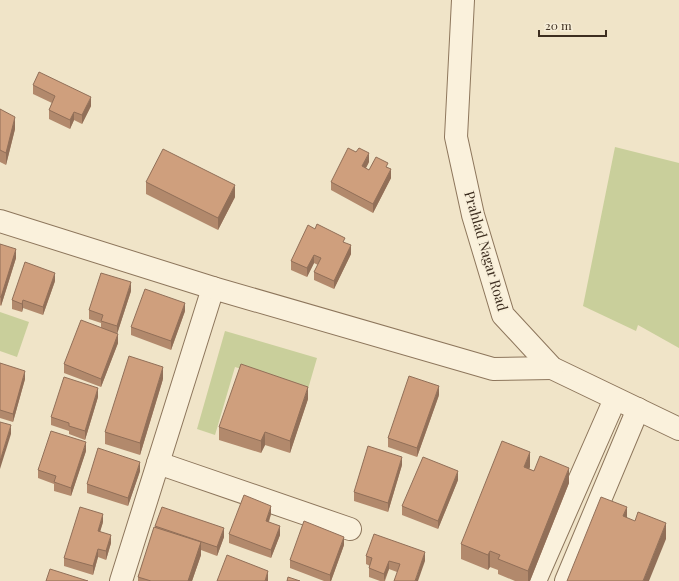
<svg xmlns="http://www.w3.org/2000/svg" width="679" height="581" font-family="'Playfair Display',serif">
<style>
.green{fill:#c9cf9b}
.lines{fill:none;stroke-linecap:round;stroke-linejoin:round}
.minor-casing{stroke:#8d765c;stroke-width:24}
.tertiary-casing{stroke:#8d765c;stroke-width:24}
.minor{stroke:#faf1dc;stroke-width:22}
.tertiary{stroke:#faf1dc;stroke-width:22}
.wall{fill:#b2896c}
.shaded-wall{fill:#916f58}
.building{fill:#cf9f7d;stroke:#916f58}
.labels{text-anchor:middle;stroke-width:3;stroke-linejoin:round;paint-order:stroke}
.street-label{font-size:14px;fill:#3d2e20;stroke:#f7eed8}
</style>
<rect width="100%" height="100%" fill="#f0e4c8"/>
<!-- green -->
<g class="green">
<path d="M615,147L679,163V348L638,325L636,331L583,306Z"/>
<path d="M0,312L29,322L17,357L0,351Z"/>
<path d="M225,331L317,358L308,389L235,367L215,435L197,429Z"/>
</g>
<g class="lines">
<defs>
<g id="minor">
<path d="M158,463L350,529"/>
<path d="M121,581L213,288"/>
<path d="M535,581L615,399"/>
<path d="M566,581L638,409"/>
</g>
<g id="tertiary">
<path d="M463,0L456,137L473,215L503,315L552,368L679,429"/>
<path d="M0,221L213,288L493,369L552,368"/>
</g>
</defs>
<!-- minor casing -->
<use href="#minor" class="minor-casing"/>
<!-- tertiary casing -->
<use href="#tertiary" class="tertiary-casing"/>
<!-- minor -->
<use href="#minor" class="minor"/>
<!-- tertiary -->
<use href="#tertiary" class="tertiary"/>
</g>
<!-- wall -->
<g class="wall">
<path d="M33,85L91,106L82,124L74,120L70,129L49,119V110L52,103L33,94Z"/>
<path d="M0,109L15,129L6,165L0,162Z"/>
<path d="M369,162L366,168L369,170L388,167L391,178L373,213L331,190V182Z"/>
<path d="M146,182L235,197L218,230L146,194Z"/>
<path d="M345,243L351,254L334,289L314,280V272L318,265L314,263L307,277L291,270V261Z"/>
<path d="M0,244L16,258L1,306L0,305Z"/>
<path d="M55,281L43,315L23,308L22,312L12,309V300Z"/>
<path d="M131,291L117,334L118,343L101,387L64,373V364L101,328V323L89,319V310Z"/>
<path d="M185,311L171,350L131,335V327Z"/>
<path d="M0,363L25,379L13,422L0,418Z"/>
<path d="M163,379L140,455L105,444V432Z"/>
<path d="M439,395L417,457L388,447V438Z"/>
<path d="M98,397L85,440L69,434V431L51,425V417Z"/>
<path d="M308,399L290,453L265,445L261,453L219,440V427Z"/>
<path d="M86,451L71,496L54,491V484L38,478V470Z"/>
<path d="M402,465L388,512L354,501V492Z"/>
<path d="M530,467L529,469L569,483L530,581H515L498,574V570L490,567L488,570L461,559V544Z"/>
<path d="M140,471L128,506L87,493V484Z"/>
<path d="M458,480L438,529L402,515V506Z"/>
<path d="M271,514L269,522L280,535L271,558L229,543V534Z"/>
<path d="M103,522L100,531L111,543L106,560L98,557L93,575L64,566V558Z"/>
<path d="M155,526L224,537L217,556L201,550V555L192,581H138V577Z"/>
<path d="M344,545L331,581H324L290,568V560Z"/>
<path d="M366,556L425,561L397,572L389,569L385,581H380L369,577V568L370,566L366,564Z"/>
</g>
<!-- shaded-wall -->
<g class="shaded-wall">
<path d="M91,97V106L82,124V115Z"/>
<path d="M74,112V120L70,129V120Z"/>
<path d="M15,117V129L6,165V153Z"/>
<path d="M369,153V162L362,175V166Z"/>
<path d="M391,169V178L373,213V204Z"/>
<path d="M235,185V197L218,230V218Z"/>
<path d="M351,245V254L334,289V281Z"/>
<path d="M16,249V258L1,306V297Z"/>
<path d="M314,255V263L307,277V268Z"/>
<path d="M55,273V281L43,315V307Z"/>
<path d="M131,282V291L117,334V326Z"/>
<path d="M23,300V308L22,312V304Z"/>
<path d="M185,303V311L171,350V341Z"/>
<path d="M118,334V343L101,387V379Z"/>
<path d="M163,367V379L140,455V443Z"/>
<path d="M25,371V379L13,422V414Z"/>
<path d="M439,386V395L417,457V448Z"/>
<path d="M308,387V399L290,453V441Z"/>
<path d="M98,388V397L85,440V431Z"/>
<path d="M11,425V434L0,469V461Z"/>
<path d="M265,432V445L261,453V441Z"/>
<path d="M86,442V451L71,496V488Z"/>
<path d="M530,452V467L524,482V467Z"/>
<path d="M402,457V465L388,512V503Z"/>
<path d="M140,462V471L128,506V498Z"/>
<path d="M569,468V483L530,581H528V571Z"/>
<path d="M458,471V480L438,529V521Z"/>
<path d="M271,506V514L266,529V521Z"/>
<path d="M627,507V523L623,516Z"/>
<path d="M103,514V522L98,539V531Z"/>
<path d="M666,523V539L649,581H643Z"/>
<path d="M280,526V535L271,558V550Z"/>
<path d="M224,528V537L217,556V547Z"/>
<path d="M111,535V543L106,560V551Z"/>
<path d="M344,537V545L331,581H330V575Z"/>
<path d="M201,542V555L192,581H188Z"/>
<path d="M98,549V557L93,575V566Z"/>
<path d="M490,551V567L488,570V555Z"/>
<path d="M425,552V561L418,581H415Z"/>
<path d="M389,561V569L384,581V574Z"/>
<path d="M268,571V581H265Z"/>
</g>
<!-- building -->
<g class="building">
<path d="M39,72L91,97L82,115L74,112L70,120L49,110L55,96L33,85Z"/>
<path d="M0,109L15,117L6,153L0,150Z"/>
<path d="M348,148L356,152L359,148L369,153L362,166L369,170L376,157L388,163L386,167L391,169L373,204L331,182Z"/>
<path d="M163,149L235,185L218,218L146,182Z"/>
<path d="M317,224L345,238L343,242L351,245L334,281L314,272L321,258L314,255L307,268L291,261L308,225L315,229Z"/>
<path d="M0,244L16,249L1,297H0Z"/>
<path d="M25,262L55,273L43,307L23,300L22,304L12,300Z"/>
<path d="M101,273L131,282L117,326L101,321L103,315L89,310Z"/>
<path d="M145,289L185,303L171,341L131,327Z"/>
<path d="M81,320L118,334L101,379L64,364Z"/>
<path d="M129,356L163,367L140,443L105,432Z"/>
<path d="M0,363L25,371L13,414L0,410Z"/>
<path d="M241,364L308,387L290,441L265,432L261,441L219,427Z"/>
<path d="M409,376L439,386L417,448L388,438Z"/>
<path d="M64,377L98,388L85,431L69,426V423L51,417Z"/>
<path d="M0,422L11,425L0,461Z"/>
<path d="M51,431L86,442L71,488L54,482L56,476L38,470Z"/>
<path d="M502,441L530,452L524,467L534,471L540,456L569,468L528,571L498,559L500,555L490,551L488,555L461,544Z"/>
<path d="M368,446L402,457L388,503L354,492Z"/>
<path d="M98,448L140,462L128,498L87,484Z"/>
<path d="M423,457L458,471L438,521L402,506Z"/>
<path d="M244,495L271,506L266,521L280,526L271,550L229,534Z"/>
<path d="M601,497L627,507L623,516L635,521L638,512L666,523L643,581H567Z"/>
<path d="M80,507L103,514L98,531L111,535L106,551L98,549L93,566L64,558Z"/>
<path d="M162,507L224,528L217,547L155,526Z"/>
<path d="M304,521L344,537L330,575L290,560Z"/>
<path d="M154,527L201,542L188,581H151L138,577Z"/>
<path d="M374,534L425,552L415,581H394L400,564L389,561L384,574L369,568L372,558L366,556Z"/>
<path d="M227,555L268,571L265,581H217Z"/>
<path d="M50,569L88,581H46Z"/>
<path d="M288,577L300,581H287Z"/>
</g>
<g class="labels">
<!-- street labels -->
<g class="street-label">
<text transform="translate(486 251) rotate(74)" y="5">Prahlad Nagar Road</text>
</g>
</g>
<!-- scale -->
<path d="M539 30v6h67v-6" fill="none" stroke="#3d2e20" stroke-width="2"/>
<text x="545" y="30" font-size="12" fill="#3d2e20" stroke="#f7eed8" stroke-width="3" paint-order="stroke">20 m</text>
</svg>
